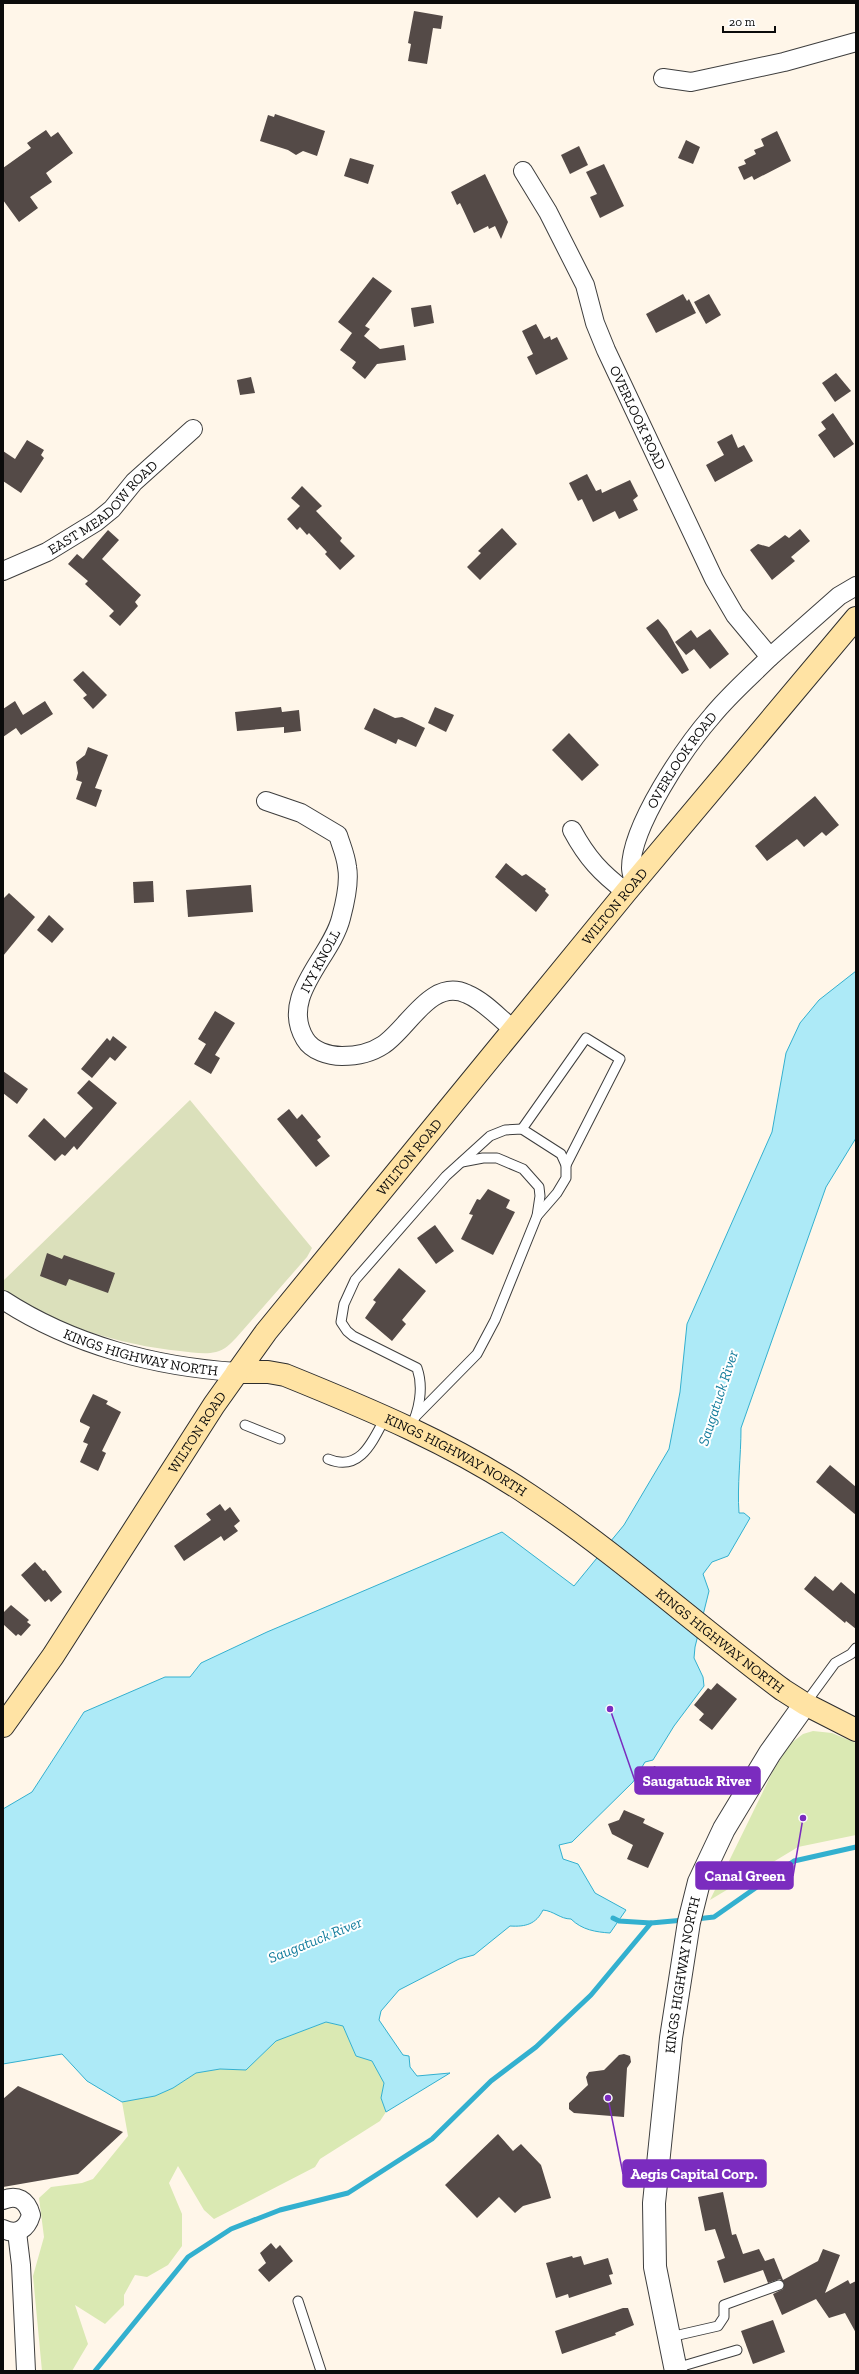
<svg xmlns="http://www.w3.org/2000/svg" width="859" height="2374" font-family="'Zilla Slab',serif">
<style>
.green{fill:#dae9b3}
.cemetery{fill:#dbe0bb}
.water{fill:#adeaf7;stroke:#33b0cf}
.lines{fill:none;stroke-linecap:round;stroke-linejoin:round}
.stream{stroke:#33b0cf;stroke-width:5}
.building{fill:#544a47}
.service-casing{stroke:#3e3e3e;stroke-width:11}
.minor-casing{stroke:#3e3e3e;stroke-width:20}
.tertiary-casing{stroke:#3e3e3e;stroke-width:24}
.secondary-casing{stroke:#2d2d2d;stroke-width:24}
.service{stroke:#fff;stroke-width:9}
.minor{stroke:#fff;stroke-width:18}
.tertiary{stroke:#fff;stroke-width:22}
.secondary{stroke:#ffe3a4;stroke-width:22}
.labels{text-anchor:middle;stroke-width:4;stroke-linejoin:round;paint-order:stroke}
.street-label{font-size:14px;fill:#0b0b0b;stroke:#fff}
.water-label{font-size:15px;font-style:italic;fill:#147d9d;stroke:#fff}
.leader{fill:none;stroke:#7b2cbf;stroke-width:1.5}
.callout-dot{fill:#7b2cbf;stroke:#fff;stroke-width:1.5}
.callout{fill:#7b2cbf;stroke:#7b2cbf;stroke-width:1.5}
.callout-label{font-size:15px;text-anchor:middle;font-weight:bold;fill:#fff}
</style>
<rect width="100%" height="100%" fill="#fff6e9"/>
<!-- green -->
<g class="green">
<path d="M813,1731L832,1733L856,1743V1835L798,1847L710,1900L773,1771L790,1744L803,1734Z"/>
<path d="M326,2022L343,2026L356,2056L372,2061L384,2083L381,2098L386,2112L380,2121L320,2159L315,2167L214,2219L204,2210L178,2166L169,2183L182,2214V2246L168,2265L147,2277L135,2275L124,2295V2305L105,2324L75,2305L88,2344L72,2371H42L33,2276L44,2237L39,2198L51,2187L82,2183L93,2179L128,2136L122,2102L155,2096L173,2088L196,2073L220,2069L246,2070L276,2041Z"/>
</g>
<!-- cemetery -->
<path class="cemetery" d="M190,1100L312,1248L307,1257L236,1338C230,1344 225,1350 216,1352C204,1355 192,1352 180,1351C120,1345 54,1325 3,1290V1281Z"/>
<!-- water -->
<path class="water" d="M856,971V1138L826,1187L741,1428C741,1457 737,1485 739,1513H744L750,1518L728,1556L712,1562L703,1574L709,1591L695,1647L694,1658L703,1677L704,1686L674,1726L653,1760L645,1762L633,1782L572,1842L559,1845L563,1859L578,1864L595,1893L626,1910L610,1933C596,1932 582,1930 571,1919C560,1919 554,1911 543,1910C536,1924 526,1927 510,1926L474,1955L459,1959L399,1990L381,2011L379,2020L403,2055L409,2056L410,2067L417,2076L450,2073L386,2112L381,2098L384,2083L372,2061L356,2056L343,2026L326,2022L276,2041L246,2070L220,2069L196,2073L173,2088L155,2096L122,2102L87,2081L62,2054L3,2064V1809L32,1792L84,1712L165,1677H190L201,1663L267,1632L502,1532L574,1586L624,1525L669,1449L680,1392L687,1324L772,1132L786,1053L800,1023L819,1000Z"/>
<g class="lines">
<!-- stream -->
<g class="stream">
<path d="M613,1918L619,1921L651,1923"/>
<path d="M696,1919L714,1917L794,1861L856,1847"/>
<path d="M95,2371L188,2257L231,2229L280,2210L348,2193L432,2139L491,2081L536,2047L591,1995L651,1923L684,1920"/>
</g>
</g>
<!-- building -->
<g class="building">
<path d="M414,11L443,16L441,29L433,28L427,64L408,61L411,44L408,43Z"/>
<path d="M275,114L325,131L317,156L303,151L296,155L288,150L260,141L268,115L274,117Z"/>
<path d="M46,130L51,137L58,132L73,153L46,173L52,182L30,197L38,208L19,222L3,200V168L31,148L27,143Z"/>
<path d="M777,131L791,161L754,180L752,176L744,180L738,167L746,164L744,160L756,154L754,150L764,146L761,139Z"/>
<path d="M686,140L700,147L693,164L678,158Z"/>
<path d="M579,146L588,165L570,174L561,155Z"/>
<path d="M350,158L374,165L368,184L344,176Z"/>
<path d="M604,164L624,206L600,218L590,197L597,194L586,172Z"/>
<path d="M485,174L508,222L501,239L495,226L489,229L488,226L474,233L460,203L457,205L451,192Z"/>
<path d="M373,277L392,291L365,326L370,329L364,336L380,349L404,345L406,360L377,364L365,379L352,368L356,362L340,350L352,333L338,322Z"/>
<path d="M683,294L687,301L689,299L696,313L656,333L646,314Z"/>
<path d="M709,294L721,315L706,324L694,302Z"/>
<path d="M431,305L434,323L414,327L411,308Z"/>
<path d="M536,324L544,339L550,336L551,340L557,337L568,359L536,375L527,357L533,354L522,331Z"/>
<path d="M836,373L851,391L835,402L822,383Z"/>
<path d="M251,377L255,393L240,395L237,380Z"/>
<path d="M833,413L854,444L834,458L818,435L826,429L821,422Z"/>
<path d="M732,434L738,448L744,445L753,461L715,482L706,465L724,455L717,442Z"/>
<path d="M27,440L44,450L41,455L44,458L21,493L3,481V451L15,459Z"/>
<path d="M587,474L596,491L601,489L602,493L630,480L638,496L633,500L638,510L619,519L615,511L593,522L582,499L578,501L569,483Z"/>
<path d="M302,486L322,506L316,511L342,538L340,541L355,556L340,570L325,554L327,552L309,533L307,535L300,527L297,530L287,519L300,506L291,498Z"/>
<path d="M502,528L517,544L480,580L467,567L481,553L478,551Z"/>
<path d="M800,529L810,541L791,557L795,561L772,580L750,550L758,544L769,547L785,535L789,538Z"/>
<path d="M108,530L119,540L102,559L141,595L135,602L138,606L120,626L109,616L114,611L85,584L88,581L68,564L77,554L83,559Z"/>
<path d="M658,619L667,630L689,670L682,674L646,628Z"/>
<path d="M710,629L729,654L710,669L694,649L686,655L675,642L691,630L697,638Z"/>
<path d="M83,671L107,695L93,709L83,698L87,695L73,680Z"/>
<path d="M15,701L23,715L45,701L53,714L21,735L16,728L3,737V709Z"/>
<path d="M281,707L282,712L299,710L301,731L284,733V727L237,731L235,712Z"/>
<path d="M435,707L454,715L446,732L428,723Z"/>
<path d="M374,708L395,718L402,717L425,728L416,747L398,739L396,744L364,729Z"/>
<path d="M569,733L599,765L582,781L552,750Z"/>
<path d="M88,747L108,755L95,788L102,790L96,807L76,799L82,782L76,780L78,773L76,762L85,755Z"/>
<path d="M815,796L839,825L826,836L822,832L804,847L797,839L767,861L755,846Z"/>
<path d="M506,863L522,876L526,874L546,889L545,891L549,895L536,912L495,877Z"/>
<path d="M153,881L154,902L134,903L133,882Z"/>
<path d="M251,885L253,912L188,917L186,890Z"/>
<path d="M9,893L35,917L3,956V899Z"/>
<path d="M49,915L64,929L52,943L37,930Z"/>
<path d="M215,1011L235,1023L215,1055L220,1058L211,1074L194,1064L206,1044L198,1039Z"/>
<path d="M113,1036L127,1047L115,1061L110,1057L92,1078L81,1069L107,1038L110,1041Z"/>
<path d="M3,1071L28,1089L17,1104L3,1093Z"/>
<path d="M89,1080L117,1103L77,1150L74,1146L65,1156L62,1154L55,1161L28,1136L44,1118L68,1141L65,1138L93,1108L77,1093Z"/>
<path d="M289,1109L297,1119L302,1114L321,1137L317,1140L330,1156L316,1167L277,1119Z"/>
<path d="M488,1189L510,1200L506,1208L515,1212L493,1255L461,1239L473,1215L469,1214L477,1199L480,1200Z"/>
<path d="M435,1225L454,1251L436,1264L417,1238Z"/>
<path d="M47,1253L62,1259L64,1255L115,1273L108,1293L69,1279L66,1286L40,1276Z"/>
<path d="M399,1268L426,1291L402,1320L406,1324L392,1341L365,1318L376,1302L373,1300Z"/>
<path d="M93,1394L108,1401L106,1404L121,1412L102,1451L106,1453L98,1471L80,1462L88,1444L83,1442L90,1427L80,1422V1420Z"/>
<path d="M830,1465L856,1487V1515L816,1482Z"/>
<path d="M220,1504L225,1511L230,1507L240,1521L234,1526L238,1531L224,1541L221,1536L184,1561L174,1546L211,1520L206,1514Z"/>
<path d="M35,1562L43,1571L45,1570L62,1592L51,1602L49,1599L45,1602L21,1575Z"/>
<path d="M815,1576L833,1591L841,1582L856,1595V1629L846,1621L845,1623L804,1589Z"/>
<path d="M11,1605L29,1620L27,1622L31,1625L21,1636L18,1634L16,1636L3,1624V1613Z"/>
<path d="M717,1683L737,1699L712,1730L699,1720L704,1714L694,1705L708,1688L711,1690Z"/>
<path d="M654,1766L681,1778L675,1790L649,1778Z"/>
<path d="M624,1810L645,1819L643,1823L664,1833L648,1868L627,1859L633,1845L612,1834L608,1824L619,1820Z"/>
<path d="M624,2054L630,2056L631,2062L627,2068L624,2117L574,2113L569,2109V2103L588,2085L586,2077L589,2072L604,2070L619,2055Z"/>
<path d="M18,2086L123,2132L78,2174L3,2187V2099Z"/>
<path d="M498,2134L513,2151L521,2144L541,2165L551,2198L523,2206L515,2213L499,2197L477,2218L445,2185Z"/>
<path d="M723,2192L732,2235L736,2234L743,2254L759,2249L765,2261L774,2258L783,2280L818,2261L823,2249L840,2255L825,2293L848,2280L850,2284L856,2281V2333L845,2313L829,2318L816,2299L782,2315L773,2294L783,2289L784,2283L780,2279L768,2283L763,2270L724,2283L717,2261L725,2258L715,2229L705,2231L698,2197Z"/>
<path d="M271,2243L276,2249L280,2245L293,2261L269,2282L258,2270L266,2263L260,2253Z"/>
<path d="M572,2256L573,2258L581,2256L584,2265L608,2258L613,2274L609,2275L612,2284L569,2298L568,2294L556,2298L546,2263Z"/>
<path d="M623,2308H628L634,2325L615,2333L616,2335L562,2354L555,2331Z"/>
<path d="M773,2320L785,2352L753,2364L741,2331Z"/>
</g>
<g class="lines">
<defs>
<g id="service">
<path d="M522,1129L586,1038L620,1059L566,1165"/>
<path d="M416,1416L477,1354L495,1320L537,1216L540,1196L539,1187L523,1169L497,1158H483L462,1162"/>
<path d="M245,1425L280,1439"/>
<path d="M410,1429C419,1411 424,1388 417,1368L353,1336L347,1331L341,1322L344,1304L355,1280L446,1176L490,1136L505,1130L522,1129L561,1154L566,1165V1178L557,1193L537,1216"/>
<path d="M328,1459C361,1473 373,1440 386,1416"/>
<path d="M805,1704L835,1663L851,1654L856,1648"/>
<path d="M298,2301L321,2371"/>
<path d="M670,2337L718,2326L724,2317V2305L779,2285"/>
<path d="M676,2368L737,2350"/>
</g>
<g id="minor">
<path d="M663,78L691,82L784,62L856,42"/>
<path id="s1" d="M523,171L548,212L585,285L595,323L606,350L714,579L735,615L770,657L839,596L856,586"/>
<path id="s2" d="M3,571L47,552L96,522L112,509L134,482L193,429"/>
<path d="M266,801L301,813L338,835C341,845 346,856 347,867C350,882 345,903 341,918C331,958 279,996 305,1039C312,1051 329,1056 342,1056C356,1056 371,1053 383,1045C408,1029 431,977 467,994C484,1001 499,1018 513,1029"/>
<path d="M572,830C587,858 601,873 626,892"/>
<path id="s3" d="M634,883C633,878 631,872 631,868C631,826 685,747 712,716C729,695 751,676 770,657"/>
<path id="s4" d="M3,1300C72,1345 156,1367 237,1372"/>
<path d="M3,2200C17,2194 27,2200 31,2215C27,2229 17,2236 3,2229"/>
<path d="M17,2232L21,2265L26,2371"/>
</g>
<g id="tertiary">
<path id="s5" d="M676,2371L655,2267L654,2203L671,2038L689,1922L699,1882L724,1829L770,1753L805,1704"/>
</g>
<g id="secondary">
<path id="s6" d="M237,1372H268L285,1375C369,1409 453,1444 529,1495C618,1554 697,1626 783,1690L805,1704L856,1730"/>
<path id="s7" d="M3,1726L53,1656L214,1405L266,1332L626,892L856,618"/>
</g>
</defs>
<!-- service casing -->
<use href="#service" class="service-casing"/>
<!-- minor casing -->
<use href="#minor" class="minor-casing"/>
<!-- tertiary casing -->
<use href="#tertiary" class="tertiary-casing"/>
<!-- secondary casing -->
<use href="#secondary" class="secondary-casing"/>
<!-- service -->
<use href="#service" class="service"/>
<!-- minor -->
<use href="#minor" class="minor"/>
<!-- tertiary -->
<use href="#tertiary" class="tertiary"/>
<!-- secondary -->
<use href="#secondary" class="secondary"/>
</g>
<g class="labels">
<!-- street labels -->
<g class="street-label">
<text dy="5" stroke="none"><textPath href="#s1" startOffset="273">OVERLOOK ROAD</textPath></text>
<text dy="5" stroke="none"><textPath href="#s2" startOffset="120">EAST MEADOW ROAD</textPath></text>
<text dy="5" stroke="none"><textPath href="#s3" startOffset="136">OVERLOOK ROAD</textPath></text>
<text dy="5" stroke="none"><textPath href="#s7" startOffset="1024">WILTON ROAD</textPath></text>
<text transform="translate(320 961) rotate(-62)" y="5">IVY KNOLL</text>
<text dy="5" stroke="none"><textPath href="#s7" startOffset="700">WILTON ROAD</textPath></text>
<text dy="5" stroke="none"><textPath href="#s4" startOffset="149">KINGS HIGHWAY NORTH</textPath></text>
<text dy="5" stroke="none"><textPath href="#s7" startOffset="352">WILTON ROAD</textPath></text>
<text dy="5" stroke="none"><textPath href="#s6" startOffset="237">KINGS HIGHWAY NORTH</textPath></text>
<text dy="5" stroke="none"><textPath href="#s6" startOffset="561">KINGS HIGHWAY NORTH</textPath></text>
<text dy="5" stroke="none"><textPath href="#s5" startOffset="400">KINGS HIGHWAY NORTH</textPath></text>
</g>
<!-- water labels -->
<g class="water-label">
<text transform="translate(718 1398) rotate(-72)" y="5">Saugatuck River</text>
<text transform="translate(315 1940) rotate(-22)" y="5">Saugatuck River</text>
</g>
</g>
<!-- callouts -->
<path class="leader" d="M610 1709L635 1781M803 1818L793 1876M608 2098L623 2174"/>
<g class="callout-dot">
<circle cx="610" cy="1709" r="4"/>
<circle cx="803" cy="1818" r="4"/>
<circle cx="608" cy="2098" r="4"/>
</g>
<g class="callout">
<rect x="635" y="1767" width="125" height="27" rx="4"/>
<rect x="696" y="1862" width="97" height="27" rx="4"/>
<rect x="623" y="2160" width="143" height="27" rx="4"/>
</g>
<g class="callout-label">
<text x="697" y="1786">Saugatuck River</text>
<text x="745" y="1881">Canal Green</text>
<text x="694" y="2179">Aegis Capital Corp.</text>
</g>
<!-- border -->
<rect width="859" height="2374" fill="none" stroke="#0b0b0b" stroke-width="8"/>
<!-- scale -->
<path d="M723 26v6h52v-6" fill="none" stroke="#0b0b0b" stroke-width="2"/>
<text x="729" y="26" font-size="12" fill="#0b0b0b" stroke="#ffffff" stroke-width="3" paint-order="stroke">20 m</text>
</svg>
